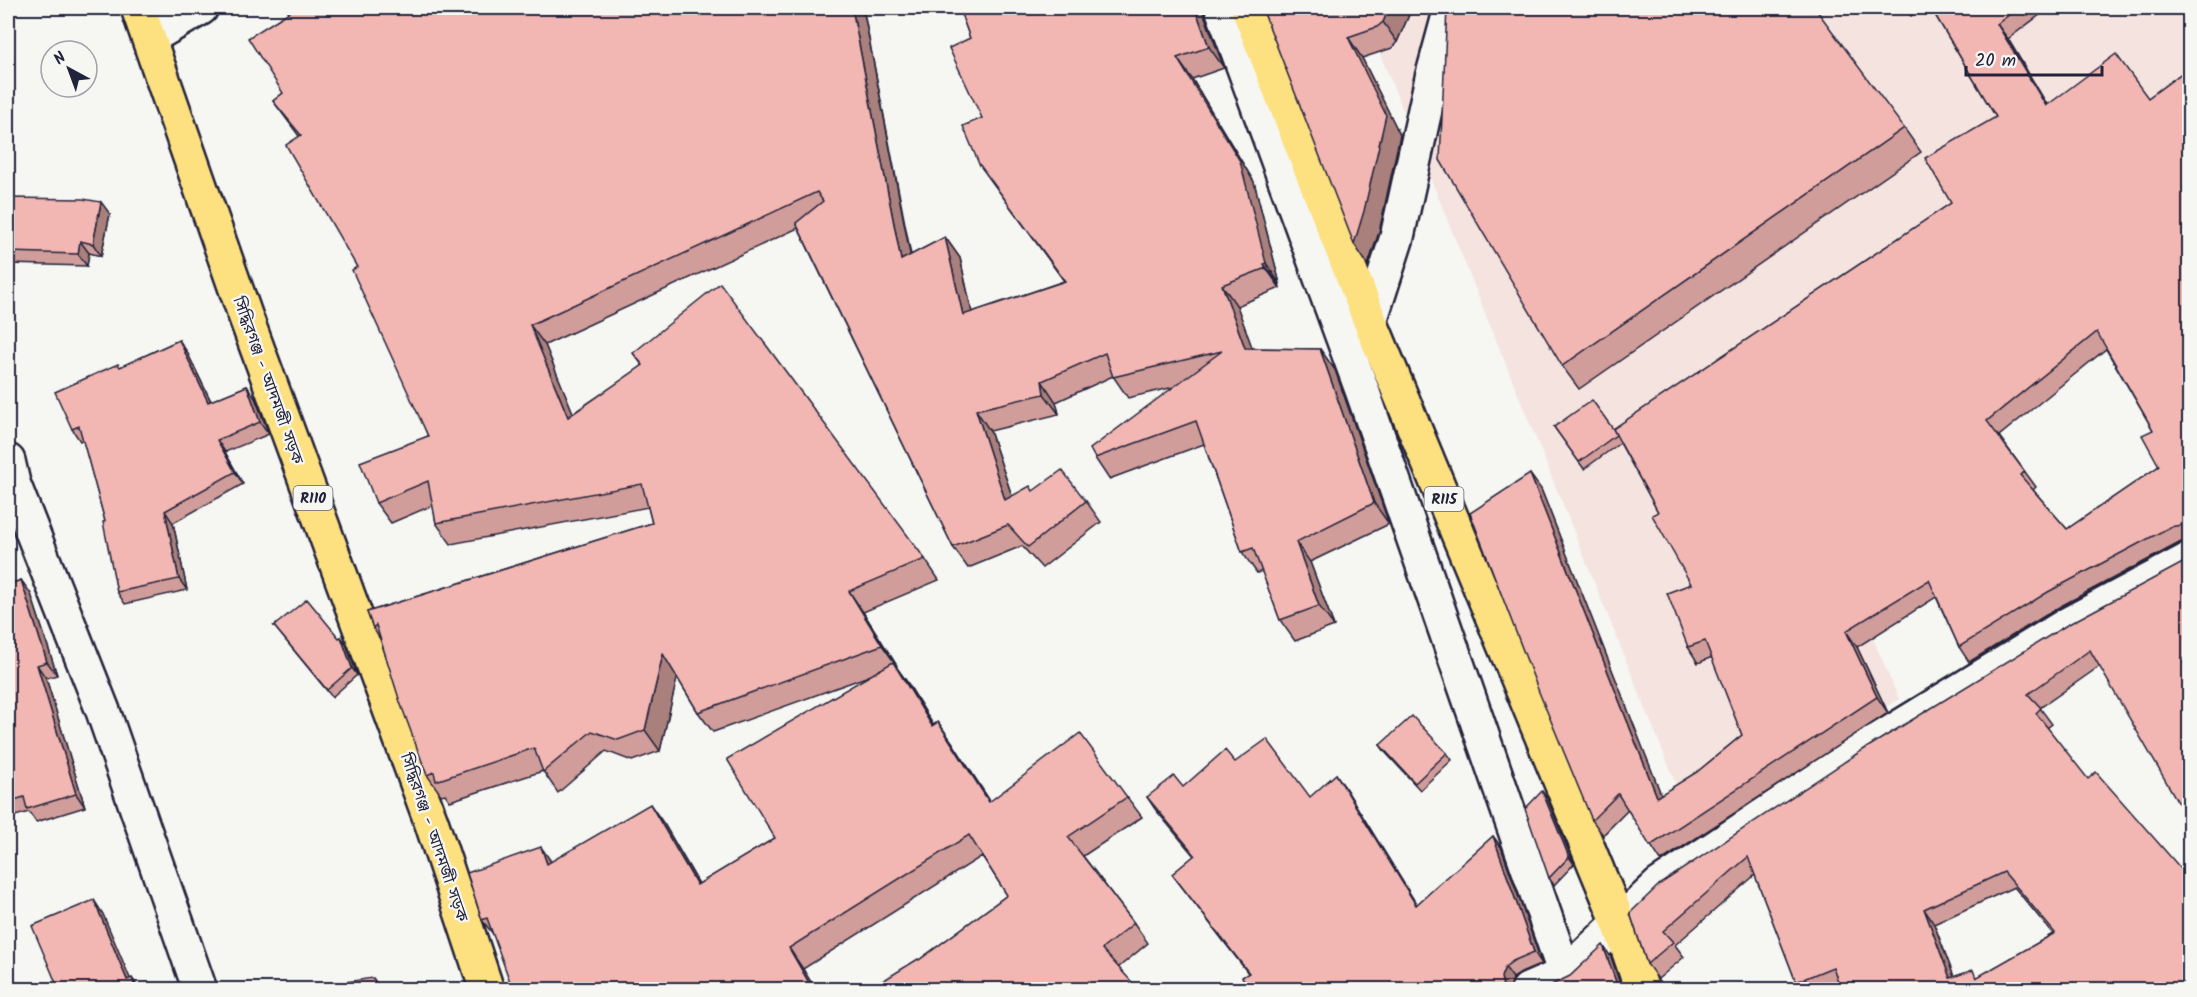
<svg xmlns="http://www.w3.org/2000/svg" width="2197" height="997" font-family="Kalam,'Noto Sans Bengali',sans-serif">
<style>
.built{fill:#f5e3df}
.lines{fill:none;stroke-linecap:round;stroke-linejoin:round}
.minor-casing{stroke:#22223b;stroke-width:38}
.major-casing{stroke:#22223b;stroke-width:38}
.minor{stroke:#f6f6f2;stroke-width:33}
.major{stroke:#fde080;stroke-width:33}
.wall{fill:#d19d9a;stroke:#22223b;stroke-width:1.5;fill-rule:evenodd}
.shaded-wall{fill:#aa807d;stroke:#22223b;stroke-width:1.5}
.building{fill:#f3b7b3;stroke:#22223b;stroke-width:1.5;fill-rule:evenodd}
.labels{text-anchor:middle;stroke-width:4.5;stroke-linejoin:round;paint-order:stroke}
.shield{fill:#f6f6f2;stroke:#626272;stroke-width:1.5}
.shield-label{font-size:15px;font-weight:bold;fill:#22223b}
.street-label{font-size:16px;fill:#22223b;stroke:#f6f6f2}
</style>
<rect width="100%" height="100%" fill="#f6f6f2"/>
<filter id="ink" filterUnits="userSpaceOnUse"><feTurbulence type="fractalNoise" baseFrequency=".0167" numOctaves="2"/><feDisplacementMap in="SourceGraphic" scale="12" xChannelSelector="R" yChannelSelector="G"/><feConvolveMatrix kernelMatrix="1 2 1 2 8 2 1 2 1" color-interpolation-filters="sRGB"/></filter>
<g filter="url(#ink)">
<!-- built -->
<path class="built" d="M1296,8H2189V143L1800,470L1899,699L1694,828L1370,29Z"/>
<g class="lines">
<defs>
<g id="minor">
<path d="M1222,8L1362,390L1565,974"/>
<path d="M149,38L201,8"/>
<path d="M1370,321L1397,237L1432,78L1451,8"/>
<path d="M8,461L13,483L103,711L200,990"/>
<path d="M1528,990L1565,974L1659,885L1859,752L2068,624L2190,559"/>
</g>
<g id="major">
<path d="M138,8L245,315L432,824L487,990"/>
<path d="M1248,8L1370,321L1619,923L1642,990"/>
</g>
</defs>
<!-- minor casing -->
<use href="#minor" class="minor-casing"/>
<!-- major casing -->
<use href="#major" class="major-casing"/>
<!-- minor -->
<use href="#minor" class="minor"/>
<!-- major -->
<use href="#major" class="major"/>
</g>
<!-- wall -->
<g class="wall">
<path d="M293,8H863L911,255L945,237L960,258L972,312L1064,281L979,164L982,118L970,38L959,8H1204V14L1224,68L1192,79L1254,182L1280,284H1279L1280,288L1237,306L1252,348L1320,349L1335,370L1389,524L1310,562L1334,626L1295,641L1280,620L1262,571L1257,573L1242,552L1204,444L1109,479L1095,458L1174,387L1128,398L1113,376L1056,402L1059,414L990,431L1012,496L1033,491L1086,501L1101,522L1042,568L1022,546L968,568L953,547L798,228L545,345L573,413L643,366L633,353L925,559L939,580L863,612L897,666L896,667L907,682L933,725L938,722L952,742L990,801L1127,797L1142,817L1083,856L1134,923L1148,943L1119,967L919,960L1007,895L982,856L803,969L493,934L482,920L551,862L664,824L699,884L775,838L869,676L713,732L698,712L677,677L660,751L632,761L606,751L558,793L543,771L450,801L445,794L441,795L427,775L380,639L373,628L367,612L652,523L648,507L451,544L436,523L433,505L391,523L376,503L428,436L357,267L299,136L273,101L283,93L294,9Z"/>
<path d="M1262,8H1412L1397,42L1392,48L1362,58L1400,135L1379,232L1368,265Z"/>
<path d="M1905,8H1922L1911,16Z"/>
<path d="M1931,8H2049L2008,39L2047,105L2148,98L2190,67V541L2181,542L2059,607L1969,662L1959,647L1936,597L1857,647L1888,713L1661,861L1628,810L1603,835L1592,820L1541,489L1661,795L1697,772L1742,735L1712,657L1698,663L1688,647L1691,584L1658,512L1620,443L1584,469L1554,427L1613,429L1951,203L1996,117ZM2106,349L2153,430L2159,466L2067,529L2033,490L2036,487L1999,436Z"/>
<path d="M2134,8H2143L2137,12Z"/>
<path d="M1904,128L1921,152L1579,389L1562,366Z"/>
<path d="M8,198L110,214L101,256L89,253L87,266L8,264Z"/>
<path d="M179,340L187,352L211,401L247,386L255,398L269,434L225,452L243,484L173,523L187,590L125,604L117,592L105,521L83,440L80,441L72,429L120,367Z"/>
<path d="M2188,560L2100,666L2040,708L2052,724L2047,728L2190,990L1839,984L1825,990H1802L1796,982L1755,875L1675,945L1684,957L1658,979L1647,964L1630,913ZM2014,887L2053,934L1978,977H1954L1934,924Z"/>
<path d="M21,580L31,594L57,675L46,678L85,807L36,822L29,812L8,818V585Z"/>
<path d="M274,626L339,638L341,637L346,644L357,675L332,697Z"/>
<path d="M1380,745L1447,753L1452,760L1420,790L1385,752Z"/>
<path d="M1235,762L1310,797L1344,786L1417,905L1493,836L1501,847L1542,964L1521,973L1513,978L1510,990H1251L1248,973L1172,874L1194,856L1155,809L1147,797L1183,787Z"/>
<path d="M1547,798L1574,864L1554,885L1549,878Z"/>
</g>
<!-- shaded-wall -->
<g class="shaded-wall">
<path d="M852,8H863L915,280L901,260Z"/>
<path d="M1195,8H1204V14L1224,68L1209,47Z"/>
<path d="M1389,8H1412L1397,42L1383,22Z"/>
<path d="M1997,24L2008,39L2057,121L2046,106Z"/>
<path d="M1348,37L1362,58L1400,135L1379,232L1368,265L1354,244Z"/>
<path d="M1177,58L1192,79L1254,182L1280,284L1266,263Z"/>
<path d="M101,202L110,214L101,256L93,244Z"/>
<path d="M945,237L960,258L977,336L963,315Z"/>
<path d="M80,241L89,253L87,266L78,254Z"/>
<path d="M1264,264L1279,284L1280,288L1266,268Z"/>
<path d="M1222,285L1237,306L1260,369L1245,348Z"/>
<path d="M530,325L545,345L583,437L568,417Z"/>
<path d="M179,340L187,352L217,414L208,402Z"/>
<path d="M1320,349L1335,370L1389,524L1374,503Z"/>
<path d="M1042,381L1056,402L1059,414L1044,394Z"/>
<path d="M247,386L255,398L269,434L260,422Z"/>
<path d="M976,410L990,431L1020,520L1005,500Z"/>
<path d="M217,440L225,452L243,484L235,472Z"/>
<path d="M1530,474L1541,489L1668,812L1657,797Z"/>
<path d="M165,511L173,523L187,590L179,579Z"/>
<path d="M1296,542L1310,562L1334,626L1319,606Z"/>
<path d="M21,580L31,594L57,675L47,662Z"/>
<path d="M849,591L863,612L897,666L882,645Z"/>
<path d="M1846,631L1857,647L1888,713L1877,697Z"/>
<path d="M341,637L346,644L357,675L352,668Z"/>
<path d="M663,654L678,675L660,751L645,730Z"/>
<path d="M893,662L907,682L946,746L932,726Z"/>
<path d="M37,665L46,678L85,807L76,794Z"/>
<path d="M938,722L952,742L1003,822L989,802Z"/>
<path d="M1336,774L1344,786L1424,917L1416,905Z"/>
<path d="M1542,791L1547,798L1574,864L1569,857Z"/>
<path d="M650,804L664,824L711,905L697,885Z"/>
<path d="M1493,836L1501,847L1542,964L1534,952Z"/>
<path d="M541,847L555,867L547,864Z"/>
<path d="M94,900L103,914L135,990L127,980Z"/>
<path d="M1924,909L1934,924L1959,990L1950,978Z"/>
<path d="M1603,945L1611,957L1622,990H1620L1617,985Z"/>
<path d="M789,948L803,969L816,990H813Z"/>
<path d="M1505,967L1513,978L1510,990H1505L1503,987L1501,977Z"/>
<path d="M132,978L140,990H136Z"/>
<path d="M373,978L380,988V990H378Z"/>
</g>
<!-- building -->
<g class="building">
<path d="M293,8H852L901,260L945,237L963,315L1065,281L979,164L963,126L982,118L949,48L970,38L959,8H1195L1209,47L1177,58L1240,161L1266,263L1264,264L1266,268L1222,285L1245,348L1320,349L1374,503L1296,542L1319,606L1280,620L1253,548L1242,552L1196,421L1095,458L1090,449L1222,351L1113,377L1105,353L1042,381L1044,394L976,410L1005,500L1030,486L1033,491L1062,470L1086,501L1028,547L1008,525L953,547L796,223L823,201L817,192L530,325L568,417L643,365L633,353L720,283L925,559L849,591L882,645L698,712L663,654L645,730L618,740L592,731L543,772L534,748L436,781L434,772L427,775L400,702L376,625L373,628L367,612L652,523L642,484L436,523L428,481L376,503L360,462L428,436L352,270L357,267L286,145L301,135L273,101L283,93L248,38L294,9Z"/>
<path d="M1262,8H1389L1383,22L1377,27L1348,37L1386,115L1364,211L1354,244Z"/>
<path d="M1447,8H1815L1904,128L1562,366L1440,160Z"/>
<path d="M1931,8H2018L1997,24L2046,106L2116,54L2148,98L2190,67V462L2187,464L2190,468V528L2181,525L2170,527L2048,592L1959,647L1929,580L1846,631L1877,697L1650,846L1618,794L1592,820L1539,692L1470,513L1530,474L1657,797L1697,772L1742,735L1705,641L1688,647L1667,593L1691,584L1652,515L1658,512L1613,429L1951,203L1925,158L1996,117ZM2097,332L2153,430L2142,435L2159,466L2067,529L2020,475L2025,472L1987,421Z"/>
<path d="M8,198L83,199L101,202L93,244L80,241L78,254L8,252Z"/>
<path d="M179,340L208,402L247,386L260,422L217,440L235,472L165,511L179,579L117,592L103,522L105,521L79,426L72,429L55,392L118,364L120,367Z"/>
<path d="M1592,400L1613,429L1616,435L1579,462L1554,427Z"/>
<path d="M2190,559V823L2090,650L2028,694L2041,708L2036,713L2088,779L2096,772L2190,879V990H1841L1833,967L1796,982L1748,857L1663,931L1673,942L1647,964L1630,913L1660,884L1858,753L2067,625ZM2004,872L2055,933L1976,978L1973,970L1950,978L1924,909Z"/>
<path d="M21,580L47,662L37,665L76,794L27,809L24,797L8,802V585Z"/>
<path d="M307,599L339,638L341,637L352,668L327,690L274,626Z"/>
<path d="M893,662L932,726L938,722L989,802L1080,733L1127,797L1068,837L1134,923L1102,949L1139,990H868L918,959L919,960L1007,895L969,835L789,948L813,990H513L487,918L482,920L467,873L541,847L547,864L650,804L697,885L775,838L727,759Z"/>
<path d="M1412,716L1447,753L1415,783L1380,745Z"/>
<path d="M1267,739L1310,797L1336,774L1416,905L1493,836L1534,952L1513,961L1505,967L1501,977L1503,987L1505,990H1251L1242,977L1249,973L1172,874L1195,855L1147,797L1174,776L1183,787L1225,750L1235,762Z"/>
<path d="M1542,791L1569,857L1549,878L1525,809Z"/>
<path d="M94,900L127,980L132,978L136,990H59L32,926Z"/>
<path d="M1603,945L1617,985L1620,990H1541L1570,976Z"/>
<path d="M373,978L378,990H333L331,984Z"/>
</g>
</g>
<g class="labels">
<!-- shield labels -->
<g class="shield">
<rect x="293.5" y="486" width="39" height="24" rx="4.5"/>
<rect x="1424.5" y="487" width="39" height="24" rx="4.5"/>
</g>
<g class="shield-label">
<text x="313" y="503">R110</text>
<text x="1444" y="504">R115</text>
</g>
<!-- street labels -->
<g class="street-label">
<text transform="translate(269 380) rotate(70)" y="6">সিদ্ধিরগঞ্জ - আদমজী সড়ক</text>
<text transform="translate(435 837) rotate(71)" y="6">সিদ্ধিরগঞ্জ - আদমজী সড়ক</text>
</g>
</g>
<!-- margin -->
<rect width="2197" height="997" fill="none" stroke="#f6f6f2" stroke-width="30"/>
<rect x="15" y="15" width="2167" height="967" fill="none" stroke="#22223b" stroke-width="2" filter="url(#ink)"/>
<!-- north arrow -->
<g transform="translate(69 69) rotate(319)"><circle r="28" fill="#f6f6f2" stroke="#a1a1a9" stroke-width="1.5"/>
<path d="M0-4.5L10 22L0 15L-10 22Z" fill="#22223b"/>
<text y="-9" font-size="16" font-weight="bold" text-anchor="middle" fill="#22223b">N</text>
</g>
<!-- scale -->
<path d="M1966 66v9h136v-9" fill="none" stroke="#22223b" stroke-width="3"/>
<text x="1975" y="66" font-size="18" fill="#22223b" stroke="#f6f6f2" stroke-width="4.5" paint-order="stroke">20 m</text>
</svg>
